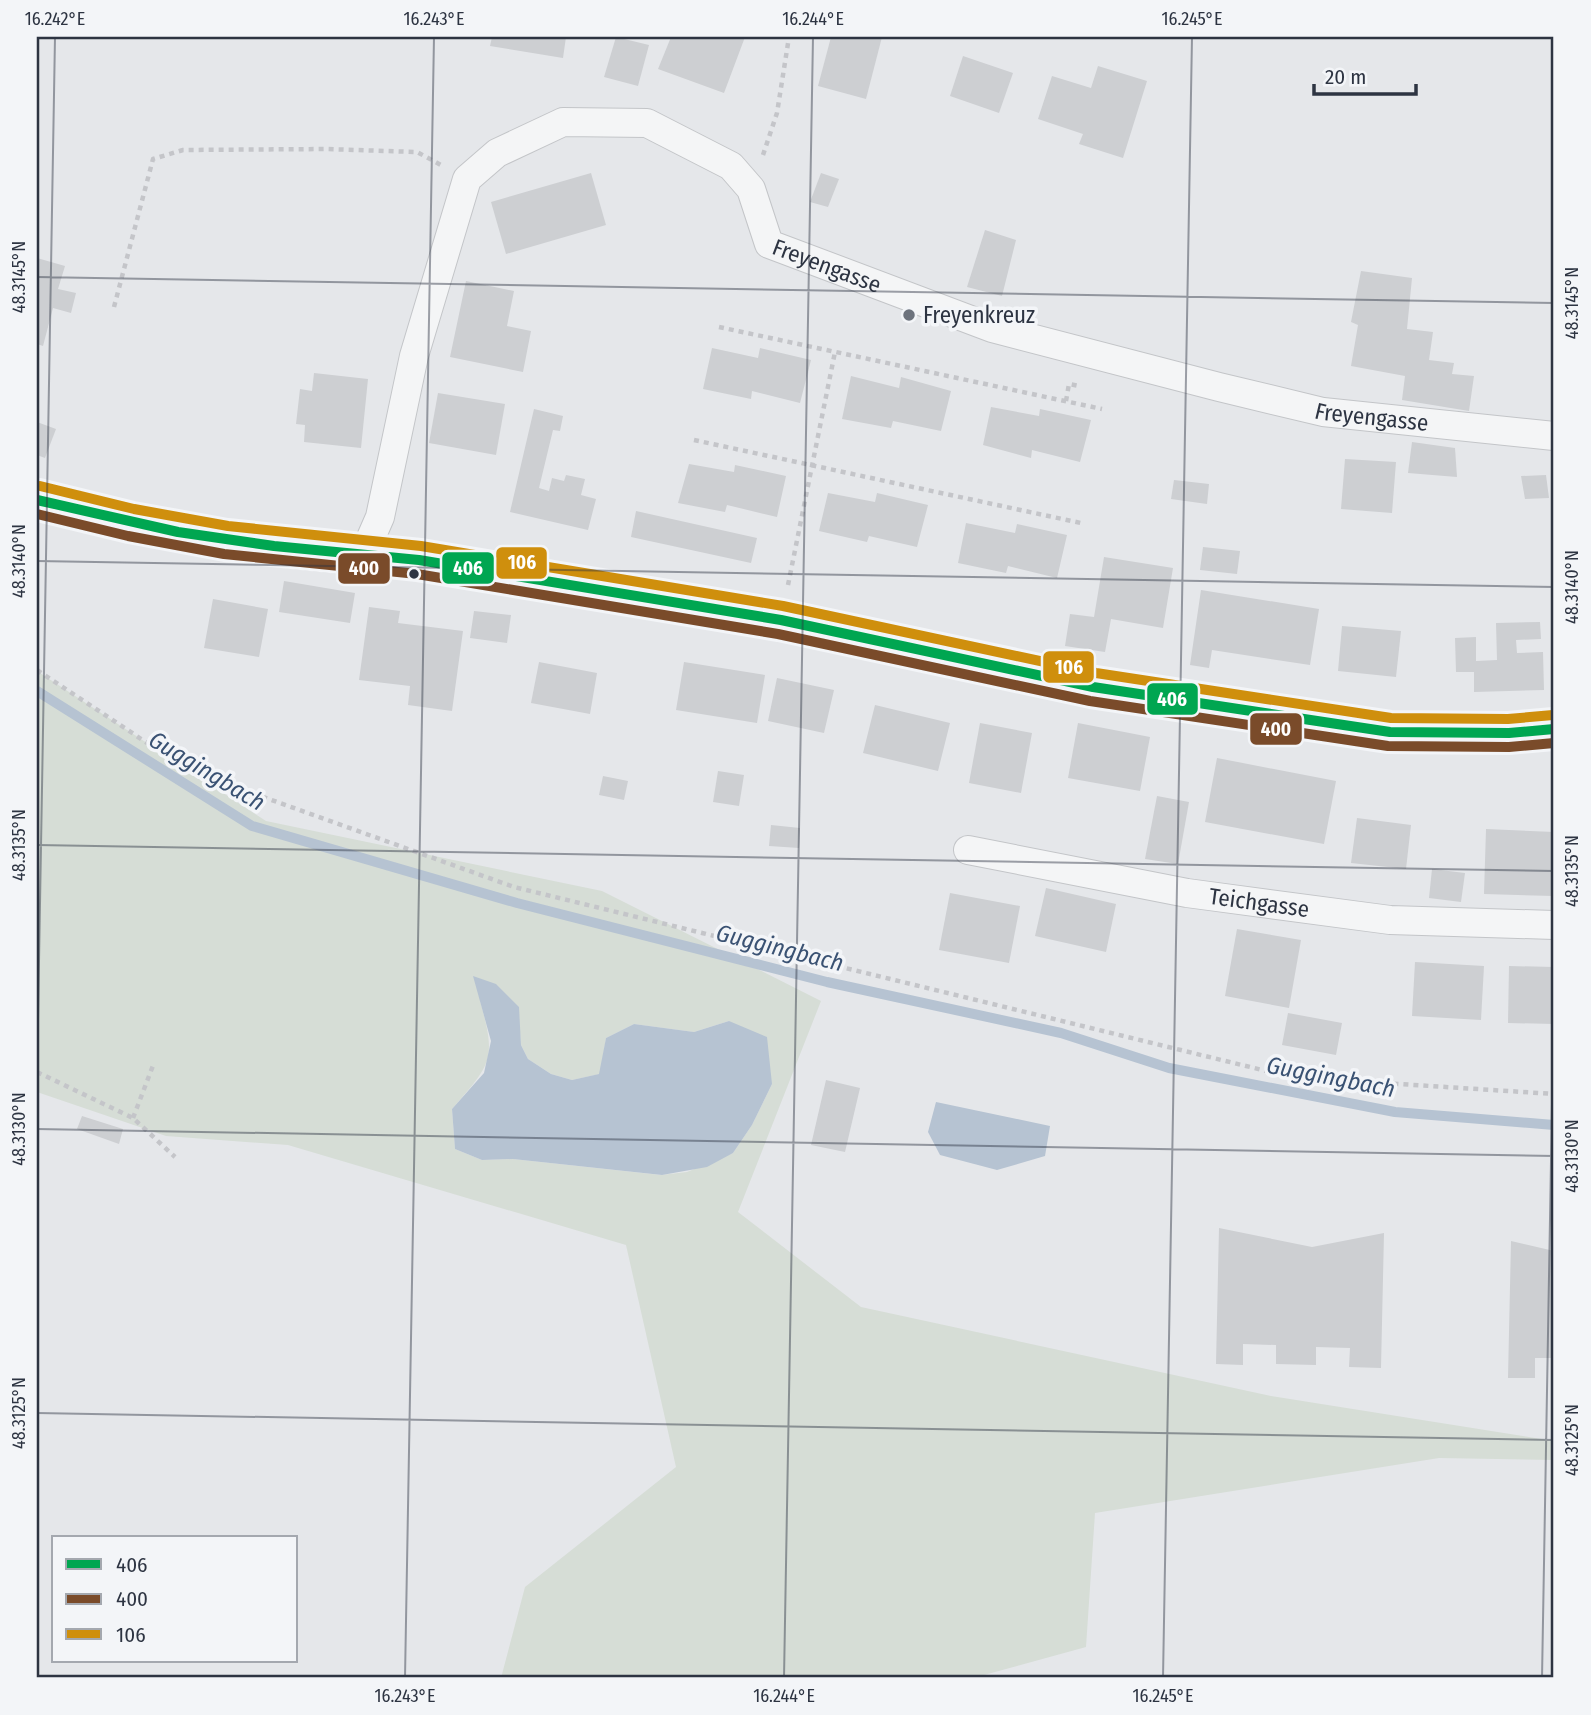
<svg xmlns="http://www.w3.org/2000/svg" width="1591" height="1715" font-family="'Fira Sans Condensed',sans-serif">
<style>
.green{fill:#d6ddd6;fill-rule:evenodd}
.water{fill:#b6c3d2}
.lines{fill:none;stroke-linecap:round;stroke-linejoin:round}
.stream{stroke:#b6c3d2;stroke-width:10}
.building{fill:#cdcfd2}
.street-casing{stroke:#c3c5c8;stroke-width:30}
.primary-casing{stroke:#c2c4c7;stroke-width:40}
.path{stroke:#c4c5c9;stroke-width:4.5;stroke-dasharray:5 5;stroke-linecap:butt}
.street{stroke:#f4f5f6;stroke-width:28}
.primary{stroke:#f7f7f8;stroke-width:38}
.bus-1-casing{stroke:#f3f5f8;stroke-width:16}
.bus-2-casing{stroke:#f3f5f8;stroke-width:16}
.bus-3-casing{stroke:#f3f5f8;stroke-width:16}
.bus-1{stroke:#00a651;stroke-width:10}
.bus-2{stroke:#7a4b2a;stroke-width:10}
.bus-3{stroke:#cf8f0d;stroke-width:10}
.ticks{fill:none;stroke:#2d3442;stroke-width:2;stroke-opacity:0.45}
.poi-dot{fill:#6d737d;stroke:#f3f5f8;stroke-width:2.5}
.bus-dot{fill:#2d3442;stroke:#f3f5f8;stroke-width:2.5}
.labels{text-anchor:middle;stroke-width:7;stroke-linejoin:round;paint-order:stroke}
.street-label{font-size:23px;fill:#2d3442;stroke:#f3f5f8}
.poi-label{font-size:23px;fill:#2d3442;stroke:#f3f5f8;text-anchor:start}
.water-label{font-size:24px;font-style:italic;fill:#3a5273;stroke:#f3f5f8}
.line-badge{stroke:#f3f5f8;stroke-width:2.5}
.badge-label{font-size:19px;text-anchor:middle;font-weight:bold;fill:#fff}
.neatline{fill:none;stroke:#2d3442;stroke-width:2.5}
.ticks-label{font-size:18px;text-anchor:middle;fill:#2d3442}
</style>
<rect width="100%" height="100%" fill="#e5e7ea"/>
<!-- green -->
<path class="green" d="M37,671L266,821L602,891L821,1001L738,1212L861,1307L1271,1396L1554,1441V1460L1439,1458L1095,1513L1086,1647L973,1678H501L525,1587L676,1467L626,1245L288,1145L166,1136L37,1092ZM480,1001L518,1007L521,1045L528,1059L551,1074L572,1080L600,1074L606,1038L634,1024L694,1032L729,1021L772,1084L752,1125L733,1153L687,1172L661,1175L513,1159L482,1160L455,1149L452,1109C491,1064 497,1060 480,1001Z"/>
<!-- water -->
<g class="water">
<path d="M473,976L496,984L519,1007L521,1045L528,1059L551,1074L572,1080L599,1074L606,1038L634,1024L694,1032L729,1021L767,1037L772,1084L752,1125L733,1153L707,1167L662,1175L513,1159L482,1160L455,1149L452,1109L484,1073L491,1041Z"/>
<path d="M936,1102L1050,1126L1045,1156L997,1170L940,1155L928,1132Z"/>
</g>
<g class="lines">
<!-- stream -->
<path class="stream" d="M37,691L252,826L517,903L827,982L1061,1033L1169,1068L1395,1112L1554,1125"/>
</g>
<!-- building -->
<g class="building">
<path d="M492,37H566L563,58L490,46Z"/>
<path d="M616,37L649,45L638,86L604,77Z"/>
<path d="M671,37H745L724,93L658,69Z"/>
<path d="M831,37H882L866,99L818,86Z"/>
<path d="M963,56L1013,73L999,113L950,96Z"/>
<path d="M1098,66L1147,81L1123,158L1079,144L1083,134L1038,119L1052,76L1091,88Z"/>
<path d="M591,173L606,225L506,254L491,202Z"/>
<path d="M821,173L839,179L828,207L810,202Z"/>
<path d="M985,230L1016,240L1002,296L967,287Z"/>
<path d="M37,258L65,266L58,289L76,293L71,313L53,308L43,346L37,344Z"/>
<path d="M1361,271L1412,278L1407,329L1433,332L1429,360L1454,363L1452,374L1474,376L1469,411L1402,400L1405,376L1351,366L1358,325L1351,322Z"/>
<path d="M466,281L514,291L507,326L531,331L523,372L450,357Z"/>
<path d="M712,348L758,358L760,348L811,360L800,403L752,391L751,399L703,389Z"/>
<path d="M314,373L368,379L361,448L304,442L305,425L296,424L300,389L312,391Z"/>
<path d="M851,376L899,388L901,377L951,391L941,431L893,421L891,428L842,419Z"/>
<path d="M438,393L505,404L496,455L429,443Z"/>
<path d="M991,407L1039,416L1040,409L1091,420L1080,462L1032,450L1031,458L983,445Z"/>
<path d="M534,409L563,416L560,431L553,430L539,488L549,491L552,478L564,481L566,475L585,479L581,495L596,499L588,530L510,512Z"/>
<path d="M37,422L56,429L45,458L37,455Z"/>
<path d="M1412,442L1455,448L1457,477L1408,473Z"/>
<path d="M1345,459L1396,462L1392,513L1341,509Z"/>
<path d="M689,464L734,472L735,465L786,476L777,517L727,505L725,512L678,503Z"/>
<path d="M1546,475L1549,498L1525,499L1521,476Z"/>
<path d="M1174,480L1209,484L1207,504L1171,499Z"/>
<path d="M828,493L875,502L877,493L928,505L917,547L869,536L867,542L819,531Z"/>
<path d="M636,511L757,538L751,563L631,537Z"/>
<path d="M966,523L1015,533L1017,524L1067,535L1057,578L1008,566L1006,573L958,563Z"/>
<path d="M1203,547L1240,551L1237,574L1200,570Z"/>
<path d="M1104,557L1173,568L1163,628L1111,619L1105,652L1065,646L1070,614L1094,617Z"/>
<path d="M284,581L355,593L350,623L279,612Z"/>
<path d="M1201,590L1319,609L1310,665L1212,650L1209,668L1190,665Z"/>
<path d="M213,599L268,609L259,657L204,648Z"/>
<path d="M369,607L400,611L398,623L463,631L452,711L408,705L410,686L359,680Z"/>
<path d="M474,611L511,615L507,643L470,638Z"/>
<path d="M1540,622L1541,639L1516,640L1517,653L1543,652L1544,690L1474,692V672H1456L1455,638L1476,637V661L1497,660L1496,623Z"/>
<path d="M1342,626L1401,631L1396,677L1338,671Z"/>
<path d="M539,662L597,673L590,714L531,703Z"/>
<path d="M684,662L765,675L757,723L676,710Z"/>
<path d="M777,678L834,690L824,733L768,721Z"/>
<path d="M875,705L950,723L938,771L863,753Z"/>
<path d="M980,723L1032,733L1021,793L969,783Z"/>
<path d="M1078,723L1150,737L1140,791L1068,778Z"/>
<path d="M1217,758L1336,781L1324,844L1205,822Z"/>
<path d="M718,771L744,775L739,806L713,802Z"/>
<path d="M603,776L628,781L624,800L599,795Z"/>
<path d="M1157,796L1189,802L1178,864L1145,859Z"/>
<path d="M1357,818L1411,825L1406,869L1351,863Z"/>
<path d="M771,825L800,828L799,848L769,846Z"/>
<path d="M1486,829L1554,832V896L1484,894Z"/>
<path d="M1432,869L1465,873L1461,902L1429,898Z"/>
<path d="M1046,888L1116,904L1106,952L1035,936Z"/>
<path d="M950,893L1020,906L1009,963L939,950Z"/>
<path d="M1237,929L1301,940L1289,1008L1225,996Z"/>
<path d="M1415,962L1484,966L1481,1020L1412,1016Z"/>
<path d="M1509,966L1554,967V1024L1508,1023Z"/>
<path d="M1288,1013L1342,1023L1336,1055L1282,1045Z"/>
<path d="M826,1080L860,1088L845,1152L811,1145Z"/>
<path d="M82,1116L123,1129L119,1144L77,1129Z"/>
<path d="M1219,1228L1312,1247L1384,1233L1381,1368L1349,1367L1350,1348L1316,1347V1365L1276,1364V1345L1243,1344V1365L1216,1364Z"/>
<path d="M1511,1241L1554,1251V1358H1535V1378H1508Z"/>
</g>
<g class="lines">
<defs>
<g id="street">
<path id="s1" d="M363,556L380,517L414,356L467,179L497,153L563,122L647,123L731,166L751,189L769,244L992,328L1219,387L1323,412L1554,436"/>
<path id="s2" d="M968,850L1187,893L1390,920L1554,925"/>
</g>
<path id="primary" d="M37,500C161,534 290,552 419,560L781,620L1093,687L1390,732L1509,733L1554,729"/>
</defs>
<!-- street casing -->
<use href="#street" class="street-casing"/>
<!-- primary casing -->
<use href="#primary" class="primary-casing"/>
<!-- path -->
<g class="path">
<path d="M763,155L777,113L789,37"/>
<path d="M114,307L153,159L183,150L327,149L417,152L441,165"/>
<path d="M719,327L1102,409"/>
<path d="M1066,401L1069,384L1079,386"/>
<path d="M694,440L1081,523"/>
<path d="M788,585L835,352"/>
<path d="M37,670L188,770L514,887L1291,1077L1554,1094"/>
<path d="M37,1072L133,1118L175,1157"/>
<path d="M133,1118L154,1063"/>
</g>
<!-- street -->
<use href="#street" class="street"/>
<!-- primary -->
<use href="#primary" class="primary"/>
<defs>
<path id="bus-1" d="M37,500L178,532L274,546L419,560L781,620L1093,687L1390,732L1509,733L1554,729"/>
<path id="bus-2" d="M37,514L128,536L224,554L417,574L778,634L1090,701L1388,746L1509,747L1554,743"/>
<path id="bus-3" d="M40,486L134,509L228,526L421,546L783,606L1096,673L1391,718L1508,719L1553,715"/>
</defs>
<!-- bus-1 casing -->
<use href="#bus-1" class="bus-1-casing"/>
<!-- bus-2 casing -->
<use href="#bus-2" class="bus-2-casing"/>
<!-- bus-3 casing -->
<use href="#bus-3" class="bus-3-casing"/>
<!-- bus-1 -->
<use href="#bus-1" class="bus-1"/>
<!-- bus-2 -->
<use href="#bus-2" class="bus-2"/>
<!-- bus-3 -->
<use href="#bus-3" class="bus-3"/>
</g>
<!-- ticks -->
<path class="ticks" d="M37,277L1554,303M37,561L1554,587M37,845L1554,871M37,1077L55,37M37,1129L1554,1156M37,1413L1554,1440M405,1678L434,37M784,1678L813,37M1163,1678L1192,37M1542,1678L1554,990"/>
<!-- markers -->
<circle class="poi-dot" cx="909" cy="315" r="7"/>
<circle class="bus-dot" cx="414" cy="574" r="6"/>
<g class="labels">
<!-- street labels -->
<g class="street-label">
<text dy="8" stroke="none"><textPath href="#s1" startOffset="833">Freyengasse</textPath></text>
<text dy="8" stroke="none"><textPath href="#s1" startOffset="1400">Freyengasse</textPath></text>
<text dy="8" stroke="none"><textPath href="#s2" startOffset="296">Teichgasse</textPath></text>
</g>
<!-- poi labels -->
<g class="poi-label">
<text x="923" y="323">Freyenkreuz</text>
</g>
<!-- water labels -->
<g class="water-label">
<text transform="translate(207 771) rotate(31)" y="8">Guggingbach</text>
<text transform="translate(780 948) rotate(14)" y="8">Guggingbach</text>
<text transform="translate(1331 1077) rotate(11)" y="8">Guggingbach</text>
</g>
</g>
<g class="line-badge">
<rect x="495" y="546" width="53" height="34" rx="7" fill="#cf8f0d"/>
<rect x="441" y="551" width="54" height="34" rx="7" fill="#00a651"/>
<rect x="337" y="552" width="54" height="33" rx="7" fill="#7a4b2a"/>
<rect x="1042" y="650" width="53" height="34" rx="7" fill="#cf8f0d"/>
<rect x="1146" y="682" width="53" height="34" rx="7" fill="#00a651"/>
<rect x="1249" y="712" width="54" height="34" rx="7" fill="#7a4b2a"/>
</g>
<g class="badge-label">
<text x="522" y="569">106</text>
<text x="468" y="575">406</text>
<text x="364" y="575">400</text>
<text x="1069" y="674">106</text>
<text x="1172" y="706">406</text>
<text x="1276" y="736">400</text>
</g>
<!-- border -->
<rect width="1591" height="1715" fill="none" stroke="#f3f5f8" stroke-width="77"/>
<!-- legend -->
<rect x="52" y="1536" width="245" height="126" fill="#f3f5f8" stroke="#a4a8af" stroke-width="2"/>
<rect x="66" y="1559" width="35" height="10" fill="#00a651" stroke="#a4a8af" stroke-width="2"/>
<text x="116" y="1572" font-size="21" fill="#2d3442">406</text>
<rect x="66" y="1594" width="35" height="10" fill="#7a4b2a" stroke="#a4a8af" stroke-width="2"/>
<text x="116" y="1606" font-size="21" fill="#2d3442">400</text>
<rect x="66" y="1629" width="35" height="10" fill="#cf8f0d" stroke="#a4a8af" stroke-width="2"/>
<text x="116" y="1642" font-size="21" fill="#2d3442">106</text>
<!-- scale -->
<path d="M1314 84v10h102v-10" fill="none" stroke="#2d3442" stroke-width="3.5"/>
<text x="1325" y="84" font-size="21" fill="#2d3442" stroke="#f3f5f8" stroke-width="5" paint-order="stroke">20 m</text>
<rect x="38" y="38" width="1514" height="1638" class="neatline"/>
<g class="ticks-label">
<text x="55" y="25">16.242°E</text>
<text x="434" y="25">16.243°E</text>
<text x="813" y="25">16.244°E</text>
<text x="1192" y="25">16.245°E</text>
<text transform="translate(19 277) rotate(-90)" y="6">48.3145°N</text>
<text transform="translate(1572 303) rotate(-90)" y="6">48.3145°N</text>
<text transform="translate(19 561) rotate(-90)" y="6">48.3140°N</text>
<text transform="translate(1572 587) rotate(-90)" y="6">48.3140°N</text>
<text transform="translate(19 845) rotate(-90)" y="6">48.3135°N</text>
<text transform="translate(1572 871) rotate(-90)" y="6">48.3135°N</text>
<text transform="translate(19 1129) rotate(-90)" y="6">48.3130°N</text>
<text transform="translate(1572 1156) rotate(-90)" y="6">48.3130°N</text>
<text transform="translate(19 1413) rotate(-90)" y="6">48.3125°N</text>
<text transform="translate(1572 1440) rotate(-90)" y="6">48.3125°N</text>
<text x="405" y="1702">16.243°E</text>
<text x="784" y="1702">16.244°E</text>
<text x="1163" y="1702">16.245°E</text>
</g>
</svg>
